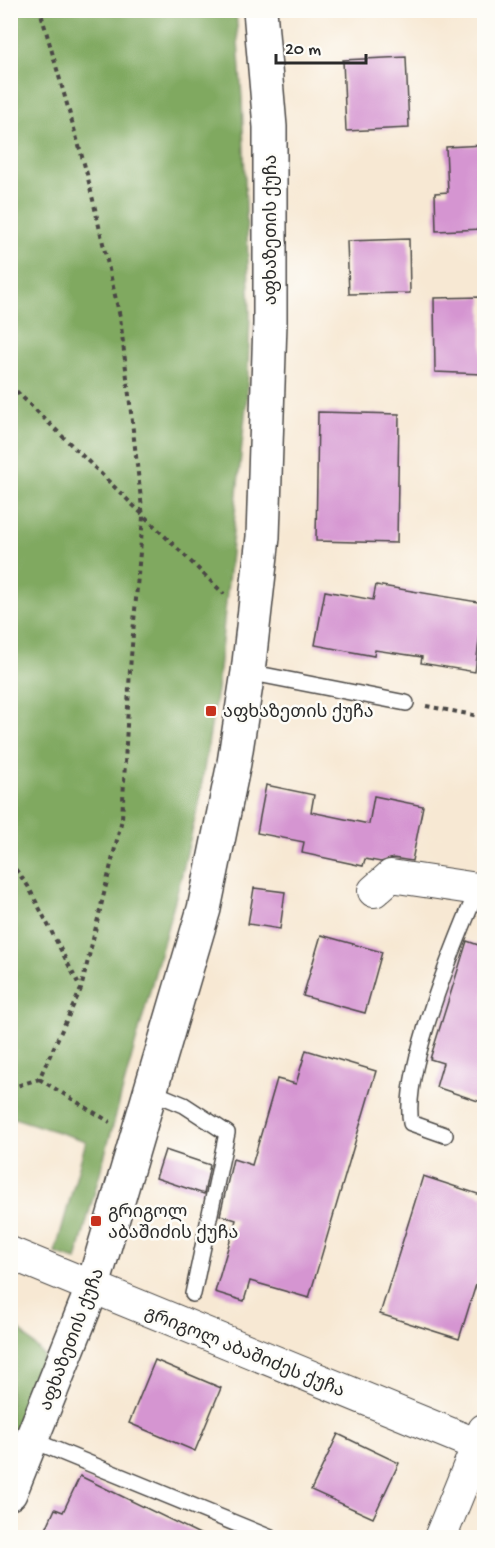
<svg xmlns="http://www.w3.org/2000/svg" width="495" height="1548" font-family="'Gochi Hand','Noto Sans Georgian',sans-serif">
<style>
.forest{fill:#80a960;stroke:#566a46;stroke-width:1.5}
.building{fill:#d595d1}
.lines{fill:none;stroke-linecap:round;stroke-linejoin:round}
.lane-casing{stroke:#4a4744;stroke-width:18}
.street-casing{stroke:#4a4744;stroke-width:34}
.secondary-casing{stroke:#4a4744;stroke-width:36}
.path{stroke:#4a4744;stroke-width:4;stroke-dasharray:4.5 4.5;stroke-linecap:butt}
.lane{stroke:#fff;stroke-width:15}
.street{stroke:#fff;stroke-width:32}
.secondary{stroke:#fff;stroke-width:33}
.poi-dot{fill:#c8321e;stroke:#fdfcf7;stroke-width:2}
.labels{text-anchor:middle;stroke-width:5;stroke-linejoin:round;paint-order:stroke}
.street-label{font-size:18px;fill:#2b2b2b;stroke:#fdfcf7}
.poi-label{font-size:18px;fill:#2b2b2b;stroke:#fdfcf7;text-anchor:start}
</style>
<rect width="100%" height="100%" fill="#fdfcf7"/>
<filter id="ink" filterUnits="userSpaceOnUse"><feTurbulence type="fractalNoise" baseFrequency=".0167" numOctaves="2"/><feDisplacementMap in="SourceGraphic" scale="12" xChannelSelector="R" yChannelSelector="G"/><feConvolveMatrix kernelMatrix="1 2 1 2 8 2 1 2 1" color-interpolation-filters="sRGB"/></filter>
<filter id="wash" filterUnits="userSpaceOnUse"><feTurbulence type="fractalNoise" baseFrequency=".008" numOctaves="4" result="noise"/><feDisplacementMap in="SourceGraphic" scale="24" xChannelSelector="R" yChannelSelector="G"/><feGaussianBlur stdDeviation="1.35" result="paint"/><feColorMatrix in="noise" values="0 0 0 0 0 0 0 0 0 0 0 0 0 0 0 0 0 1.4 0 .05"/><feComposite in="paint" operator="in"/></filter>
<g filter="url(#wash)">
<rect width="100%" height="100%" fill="#f7e8d3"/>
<!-- forest -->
<g class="forest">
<path d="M11,10L236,11L242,99L250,314L247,396L217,690L198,806L181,878L76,1260L55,1253L86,1141L11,1117Z"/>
<path d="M10,1319L44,1356L11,1442H10Z"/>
</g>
<g id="blocks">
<!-- building -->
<g class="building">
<path d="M406,57L409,128L346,131L343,60Z"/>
<path d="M484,145V229L436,231L435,193L448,192L446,147Z"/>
<path d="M409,239L410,293L349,294L347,241Z"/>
<path d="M482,297V374L435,372L434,298Z"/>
<path d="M318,412L399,414L397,543L316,541Z"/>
<path d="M376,585L484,603L475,672L421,663L422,657L375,650L374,656L315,645L325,591L373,600Z"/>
<path d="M266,785L314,795L311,812L369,824L374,796L423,806L412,861L393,858L381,862L365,859L363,866L302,853L304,842L257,833Z"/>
<path d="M254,888L285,892L280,929L248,924Z"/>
<path d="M321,935L382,952L365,1013L303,996Z"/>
<path d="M467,941L484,947V1103L436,1087L443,1063L430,1059Z"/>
<path d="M306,1050L376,1071L309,1298L250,1281L244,1301L215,1292L236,1220L220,1215L233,1159L252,1165L277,1079L296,1084Z"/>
<path d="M165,1150L210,1165L204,1194L156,1178Z"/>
<path d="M423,1176L484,1196V1259L459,1339L380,1314Z"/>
<path d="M155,1360L221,1388L195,1451L129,1423Z"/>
<path d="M338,1434L399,1463L373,1518L311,1490Z"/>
<path d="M80,1476L208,1538H42L55,1509L63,1512Z"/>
</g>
</g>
</g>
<g filter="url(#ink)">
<use href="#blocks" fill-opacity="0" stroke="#4a4744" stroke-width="1.5"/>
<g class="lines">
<defs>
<g id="lane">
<path d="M248,672L406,703"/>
<path d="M150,1091L184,1105L227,1133L193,1294"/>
<path d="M445,1135L411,1123C401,1073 456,940 478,889"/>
<path d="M32,1440L271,1538"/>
</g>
<g id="street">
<path d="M374,891L391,876L484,890"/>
<path d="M10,1253L480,1446"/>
<path d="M440,1538L484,1430"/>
</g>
<path id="secondary" d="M10,1493L92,1289L204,909L234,763L248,672L263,537L270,323V127L260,10"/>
</defs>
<!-- lane casing -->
<use href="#lane" class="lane-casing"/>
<!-- street casing -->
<use href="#street" class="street-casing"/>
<!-- secondary casing -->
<use href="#secondary" class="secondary-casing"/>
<!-- path -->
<g class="path">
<path d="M10,385L224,594"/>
<path d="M426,706L484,717"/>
<path d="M10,862L28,886L80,987"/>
<path d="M39,1079L110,1122"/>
<path d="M10,1088L39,1079L81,989L122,819L130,669L143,517L120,317L87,174L40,10"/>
</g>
<!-- lane -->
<use href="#lane" class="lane"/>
<!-- street -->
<use href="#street" class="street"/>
<!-- secondary -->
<use href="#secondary" class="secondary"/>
</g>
</g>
<!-- markers -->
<g class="poi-dot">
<rect x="205" y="705" width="12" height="12" rx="3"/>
<rect x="90" y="1215" width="12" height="12" rx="3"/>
</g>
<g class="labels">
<!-- street labels -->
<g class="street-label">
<text transform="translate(270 230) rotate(-90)" y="6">აფხაზეთის ქუჩა</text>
<text transform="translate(71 1339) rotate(-69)" y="6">აფხაზეთის ქუჩა</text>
<text transform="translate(245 1351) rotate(22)" y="6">გრიგოლ აბაშიძეს ქუჩა</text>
</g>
<!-- poi labels -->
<g class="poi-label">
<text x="223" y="717">აფხაზეთის ქუჩა</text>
<text x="108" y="1217">გრიგოლ<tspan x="108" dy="21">აბაშიძის ქუჩა</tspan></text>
</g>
</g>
<!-- margin -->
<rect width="495" height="1548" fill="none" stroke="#fdfcf7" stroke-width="36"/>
<!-- scale -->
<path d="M276 54v9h90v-9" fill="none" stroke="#2b2b2b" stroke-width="3"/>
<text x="285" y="54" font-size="18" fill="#2b2b2b" stroke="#fdfcf7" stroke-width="4.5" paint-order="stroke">20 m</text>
</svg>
